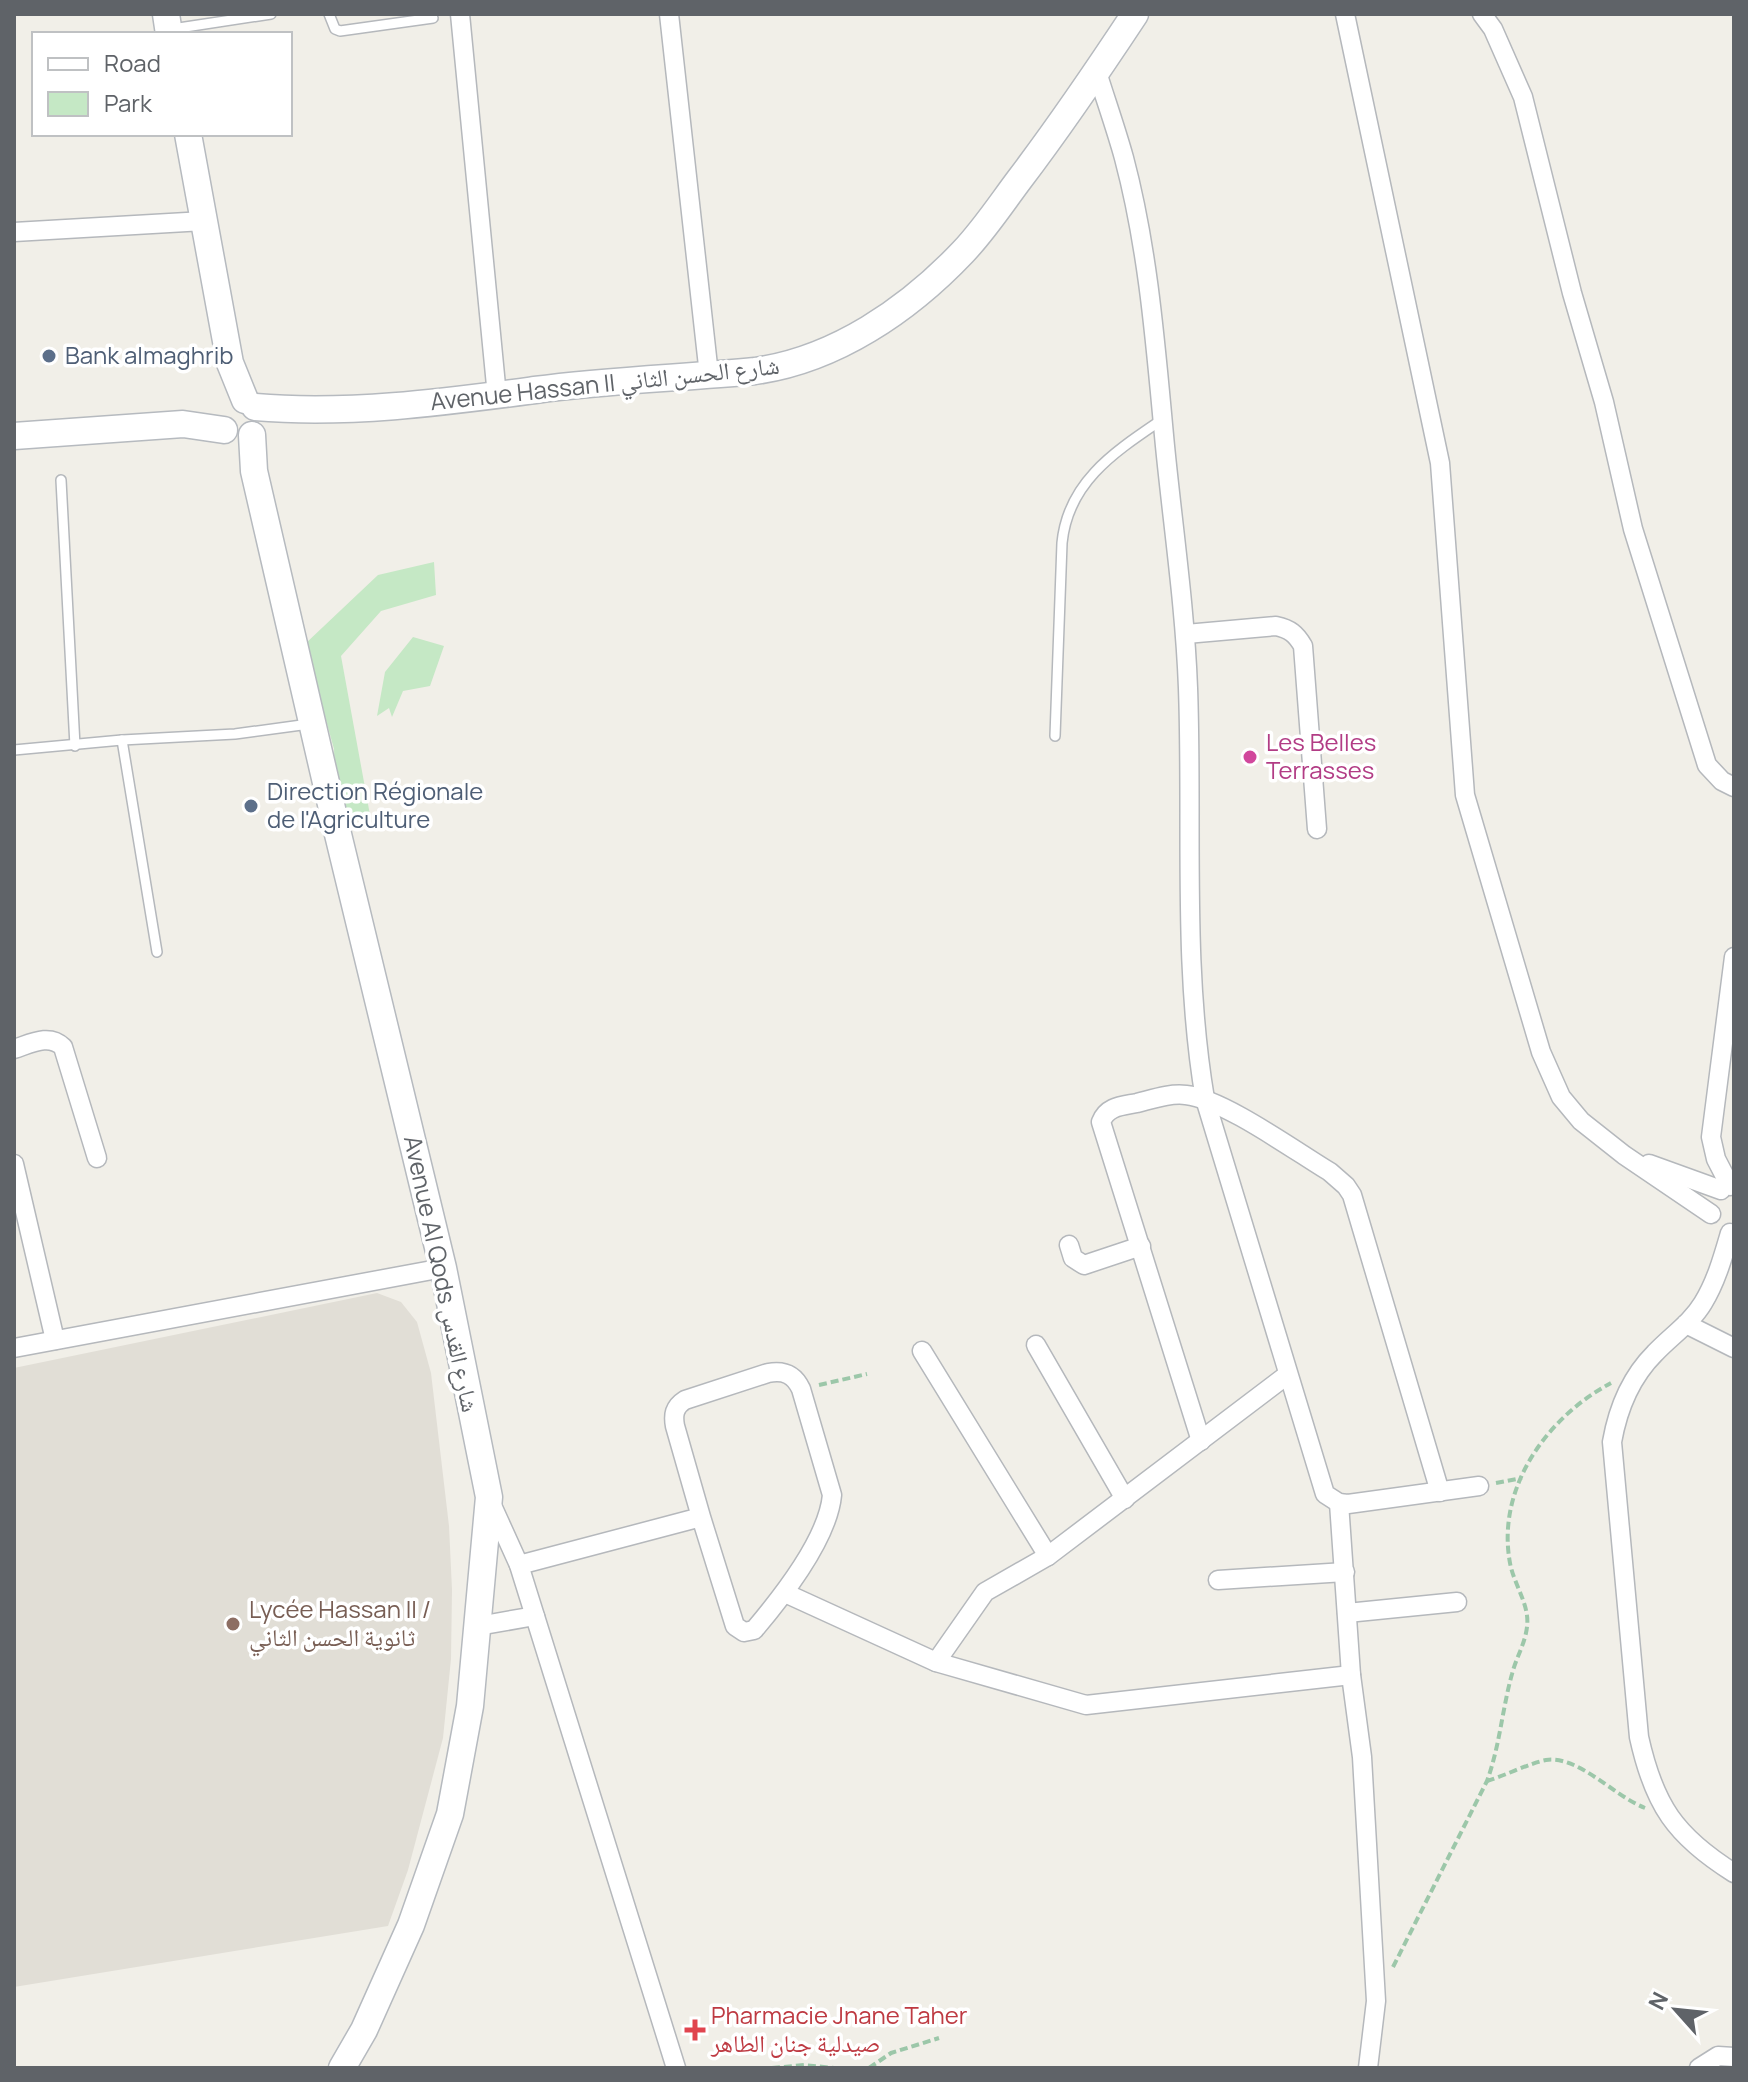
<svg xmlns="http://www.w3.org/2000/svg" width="1748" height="2082" font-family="Manrope,'Noto Naskh Arabic',sans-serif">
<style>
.education{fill:#e1ded6}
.green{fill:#c5e8c5}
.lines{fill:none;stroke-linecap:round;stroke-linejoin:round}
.lane-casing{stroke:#b5b8bc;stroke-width:12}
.street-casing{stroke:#b5b8bc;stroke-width:21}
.secondary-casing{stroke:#b6babf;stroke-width:29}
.path{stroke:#9cc7a9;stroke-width:4;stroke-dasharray:8 4;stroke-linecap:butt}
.lane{stroke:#fff;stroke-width:9}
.street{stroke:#fff;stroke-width:18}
.secondary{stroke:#fff;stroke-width:26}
.service-dot{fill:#5c6f8a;stroke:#fff;stroke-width:3}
.hotel-dot{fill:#d1479c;stroke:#fff;stroke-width:3}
.education-dot{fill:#8d6e63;stroke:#fff;stroke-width:3}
.health-dot{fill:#e0444e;stroke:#fff;stroke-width:3}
.labels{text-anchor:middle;stroke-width:7;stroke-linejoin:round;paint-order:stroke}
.service-label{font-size:24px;fill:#4e5e75;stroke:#fff;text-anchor:start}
.street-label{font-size:24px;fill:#5f6368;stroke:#fff}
.hotel-label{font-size:24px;fill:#b23c85;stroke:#fff;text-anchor:start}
.education-label{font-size:24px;fill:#785e54;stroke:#fff;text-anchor:start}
.health-label{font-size:24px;fill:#be3a42;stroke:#fff;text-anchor:start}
</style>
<rect width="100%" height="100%" fill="#f1efe8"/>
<!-- education -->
<path class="education" d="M377,1293L401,1302L417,1322L431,1373L449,1526L452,1590L451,1659L443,1738L408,1870L388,1926L14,1987V1368Z"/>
<!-- green -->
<g class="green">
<path d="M434,562L436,595L381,611L341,656L370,815L336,826L334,749L305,644L378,575Z"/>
<path d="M413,637L444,646L430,686L403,691L392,717L389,708L377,716L385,672Z"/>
</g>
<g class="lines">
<defs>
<g id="lane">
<path d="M329,14L335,29L340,31L433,18"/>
<path d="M172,29L271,14"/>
<path d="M61,480L75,746"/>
<path d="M1055,736L1062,543C1068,481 1116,451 1163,419"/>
<path d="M122,740L157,952"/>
<path d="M14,750L122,740L235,734L309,724"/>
</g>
<g id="street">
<path d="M460,14L497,396"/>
<path d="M669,14L709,375"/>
<path d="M1345,14L1440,463L1465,795L1541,1052L1561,1097L1581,1121L1624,1155L1711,1214"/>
<path d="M1482,14L1493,29L1523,97L1572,293L1604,402L1633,529L1707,765L1722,781L1734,787"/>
<path d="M1097,72C1106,101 1116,129 1124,158C1149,252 1156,351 1165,446C1173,527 1185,607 1188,688C1193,825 1182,964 1205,1099L1325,1494L1339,1503L1348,1504L1479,1486"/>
<path d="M14,232L204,221"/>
<path d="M1186,634L1276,626C1290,629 1296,634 1303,646L1317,829"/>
<path d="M14,1049C30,1044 49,1033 63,1047L97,1158"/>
<path d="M14,1164L55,1340"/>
<path d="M1649,1164L1721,1190"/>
<path d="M1730,1186L1716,1159L1711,1137L1734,957"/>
<path d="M1730,1233C1723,1257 1716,1282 1703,1303C1691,1323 1671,1336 1655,1353C1631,1377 1618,1408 1612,1442L1639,1737C1654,1805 1675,1836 1734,1873"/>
<path d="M1069,1245L1073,1258L1084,1265L1141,1246"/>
<path d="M1686,1324L1734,1348"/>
<path d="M1036,1345L1125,1499"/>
<path d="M14,1348L443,1268"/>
<path d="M922,1351L1048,1556"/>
<path d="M1201,1441L1101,1122C1107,1106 1122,1106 1137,1103C1153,1099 1170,1093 1186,1095C1223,1099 1295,1151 1330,1172L1346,1186L1352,1195L1440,1492"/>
<path d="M490,1501L519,1565L676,2068"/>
<path d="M1339,1503L1351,1675L1362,1757L1376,2001L1368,2068"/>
<path d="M519,1565L701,1517L735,1626L744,1632L754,1630C782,1597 828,1539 832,1495L801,1389C794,1374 784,1370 768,1373L685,1400C674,1407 673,1415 675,1426L701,1517"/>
<path d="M1218,1580L1345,1572"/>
<path d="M785,1593L936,1662L1086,1705L1351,1675"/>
<path d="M1347,1613L1457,1602"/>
<path d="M478,1626L535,1616"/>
<path d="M936,1662L985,1592L1048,1556L1287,1375"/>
<path d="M1699,2068L1718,2056L1734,2057"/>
</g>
<g id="secondary">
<path d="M166,14L169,34"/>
<path d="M188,134L230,363L245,400"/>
<path d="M255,407C348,415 444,402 535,390C608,380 682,378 755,371C835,360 908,310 963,252C984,230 1001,204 1019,180C1060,126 1098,70 1135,14"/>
<path d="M252,435L254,471L336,826L443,1268L489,1497L470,1706L450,1814L411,1925L364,2030L342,2068"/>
<path d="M14,436L183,424L224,430"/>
</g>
</defs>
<!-- lane casing -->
<use href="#lane" class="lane-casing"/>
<!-- street casing -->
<use href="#street" class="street-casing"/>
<!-- secondary casing -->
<use href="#secondary" class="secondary-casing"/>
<!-- path -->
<g class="path">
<path d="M819,1385L867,1374"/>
<path d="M1496,1483L1522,1478"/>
<path d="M1487,1781C1504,1776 1530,1763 1546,1760C1578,1755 1614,1796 1645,1808"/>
<path d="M1393,1967L1487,1781C1500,1745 1502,1710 1512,1674C1516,1658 1525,1644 1527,1627C1530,1605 1514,1585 1510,1563C1496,1488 1547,1417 1611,1383"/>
<path d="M772,2068L804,2065L834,2068"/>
<path d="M869,2068L891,2053L939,2038"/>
</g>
<!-- lane -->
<use href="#lane" class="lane"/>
<!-- street -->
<use href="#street" class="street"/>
<!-- secondary -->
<use href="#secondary" class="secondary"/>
</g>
<!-- markers -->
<g class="service-dot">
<circle cx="49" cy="356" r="8"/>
<circle cx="251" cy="806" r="8"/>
</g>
<circle class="hotel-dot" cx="1250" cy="757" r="8"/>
<circle class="education-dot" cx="233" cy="1624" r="8"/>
<path class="health-dot" d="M691 2018h8v8h8v8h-8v8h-8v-8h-8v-8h8z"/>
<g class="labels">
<!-- service labels -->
<g class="service-label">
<text x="65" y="364">Bank almaghrib</text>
<text x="267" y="800">Direction Régionale<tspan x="267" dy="28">de l'Agriculture</tspan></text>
</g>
<!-- street labels -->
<g class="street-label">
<text transform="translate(605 384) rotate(-6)" y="8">Avenue Hassan II شارع الحسن الثاني</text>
<text transform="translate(441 1274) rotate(78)" y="8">Avenue Al Qods شارع القدس</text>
</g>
<!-- hotel labels -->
<g class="hotel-label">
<text x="1266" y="751">Les Belles<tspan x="1266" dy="28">Terrasses</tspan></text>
</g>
<!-- education labels -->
<g class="education-label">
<text x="249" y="1618">Lycée Hassan II /<tspan x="249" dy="28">ثانوية الحسن الثاني</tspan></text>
</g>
<!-- health labels -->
<g class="health-label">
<text x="711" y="2024">Pharmacie Jnane Taher<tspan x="711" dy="28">صيدلية جنان الطاهر</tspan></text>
</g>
</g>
<!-- border -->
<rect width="1748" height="2082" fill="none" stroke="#5f6368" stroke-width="32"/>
<!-- legend -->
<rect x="32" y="32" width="260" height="104" fill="#ffffff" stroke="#bfc1c3" stroke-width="2"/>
<rect x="48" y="58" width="40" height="12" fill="#ffffff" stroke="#bfc1c3" stroke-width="2"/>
<text x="104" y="72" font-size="24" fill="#5f6368">Road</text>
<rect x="48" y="92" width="40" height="24" fill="#c5e8c5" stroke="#bfc1c3" stroke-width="2"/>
<text x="104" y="112" font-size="24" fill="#5f6368">Park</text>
<!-- north arrow -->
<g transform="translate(1676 2010) rotate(297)" stroke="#ffffff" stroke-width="6" paint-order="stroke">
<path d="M0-6L14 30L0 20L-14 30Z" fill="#5f6368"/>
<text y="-12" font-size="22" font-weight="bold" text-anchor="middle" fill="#5f6368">N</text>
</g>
</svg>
